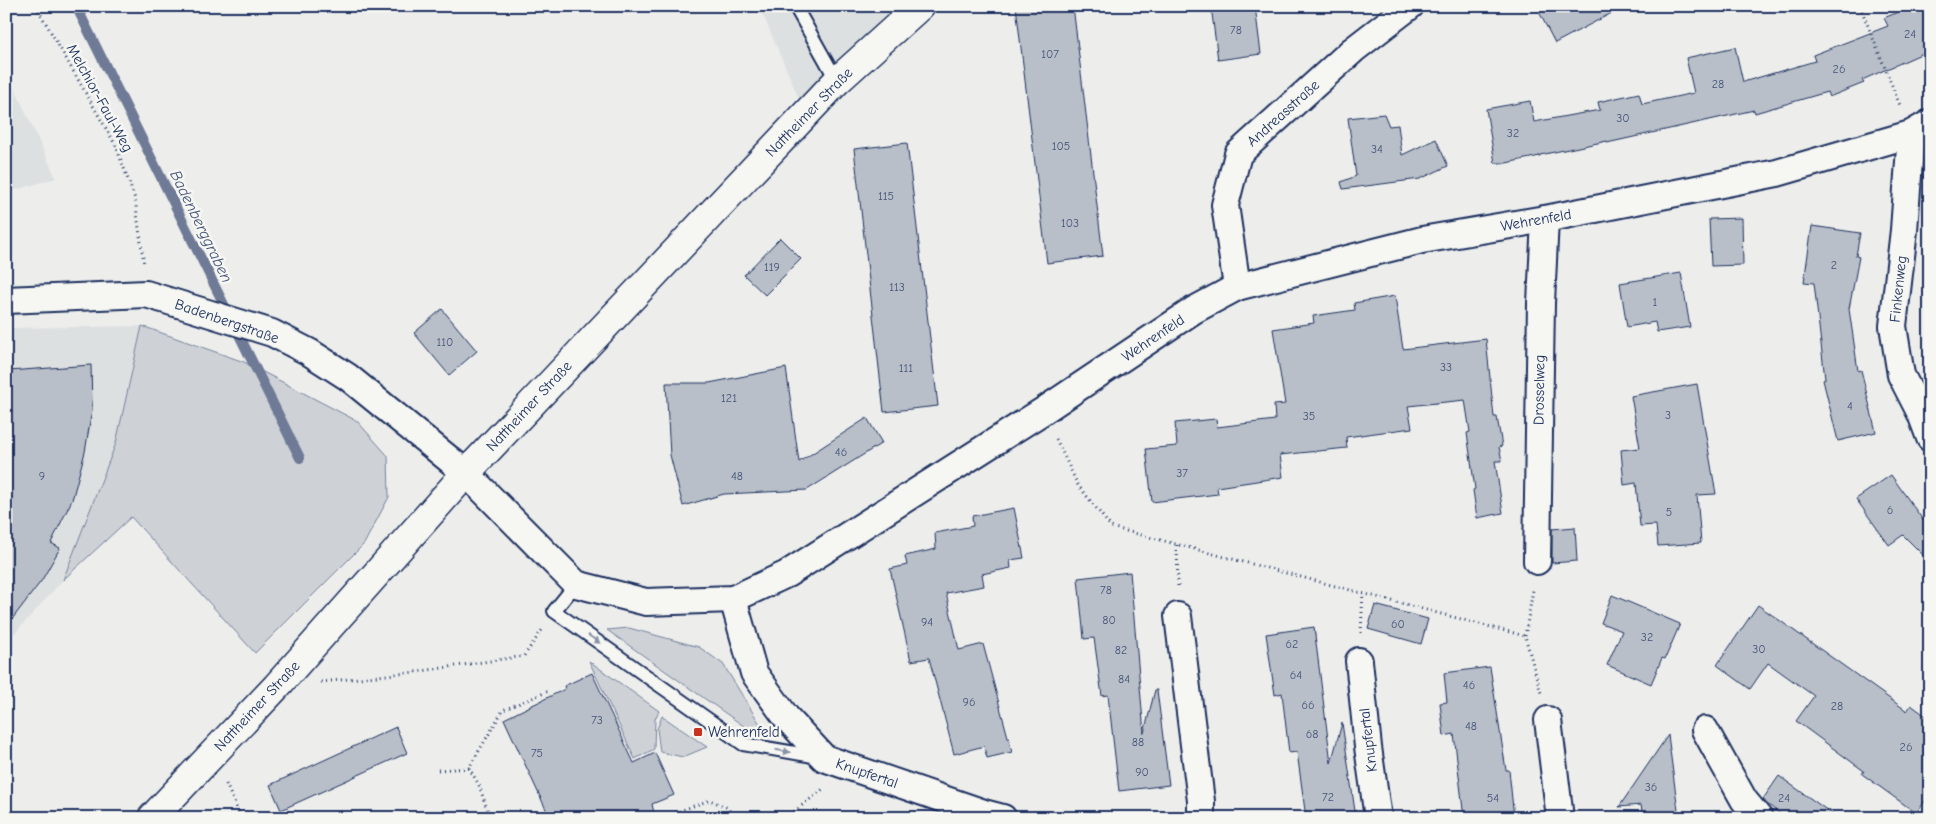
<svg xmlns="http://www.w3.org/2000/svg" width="1936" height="824" font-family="'Comic Neue',sans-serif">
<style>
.built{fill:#dde0e1}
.green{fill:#ced2d7;stroke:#74809a}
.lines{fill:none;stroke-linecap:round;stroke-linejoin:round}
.stream{stroke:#6e7a96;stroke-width:10}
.building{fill:#b9bfc8;stroke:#1b2f5e}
.service-casing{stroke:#1b2f5e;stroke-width:16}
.minor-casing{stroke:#1b2f5e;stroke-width:30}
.tertiary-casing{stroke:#1b2f5e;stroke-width:31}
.path{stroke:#1b2f5e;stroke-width:3;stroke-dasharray:1 4;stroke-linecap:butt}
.service{stroke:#f6f6f2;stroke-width:12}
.minor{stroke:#f6f6f2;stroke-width:26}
.tertiary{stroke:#f6f6f2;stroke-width:28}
.oneway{fill:#8892a8}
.poi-dot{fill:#c8321e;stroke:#f6f6f2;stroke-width:2}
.labels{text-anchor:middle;stroke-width:5;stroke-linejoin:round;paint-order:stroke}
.number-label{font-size:12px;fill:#425378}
.street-label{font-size:15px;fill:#1b2f5e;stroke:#f6f6f2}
.poi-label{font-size:15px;fill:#1b2f5e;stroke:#f6f6f2;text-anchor:start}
.water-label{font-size:16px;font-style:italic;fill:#44547a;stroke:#f6f6f2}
</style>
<rect width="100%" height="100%" fill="#edeeec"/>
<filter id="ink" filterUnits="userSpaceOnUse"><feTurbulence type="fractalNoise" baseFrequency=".02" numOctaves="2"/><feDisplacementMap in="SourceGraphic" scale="10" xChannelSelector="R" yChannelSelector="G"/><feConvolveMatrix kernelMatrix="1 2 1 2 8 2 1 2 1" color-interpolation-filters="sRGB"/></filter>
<g filter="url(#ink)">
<!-- built -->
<g class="built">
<path d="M759,6H915L806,115Z"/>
<path d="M6,69L56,178L6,193Z"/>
<path d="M142,326L116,443L63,580L6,643V328Z"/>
</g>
<!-- green -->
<g class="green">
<path d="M142,326L244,362L357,421L388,456L389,497L364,544L255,653L131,517L63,580L116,443Z"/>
<path d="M629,628L699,647L723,664L763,729L755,734L607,630Z"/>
<path d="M589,661L659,711L655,719L654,749L635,759Z"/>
<path d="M662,716L707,747L683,757L660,752L657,729Z"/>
</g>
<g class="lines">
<!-- stream -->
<path class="stream" d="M76,6L300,458"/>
</g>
<!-- building -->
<g class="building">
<path d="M1016,6H1073L1103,256L1047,263Z"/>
<path d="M1211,6H1255L1261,54L1218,60Z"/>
<path d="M1536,6H1625L1555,43Z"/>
<path d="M1912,6H1930V50L1862,80L1864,83L1829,97L1827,92L1755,113L1754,110L1607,143V141L1540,155V156L1506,163H1495L1486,109L1530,101L1534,122L1600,110L1598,102L1639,93L1642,104L1694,93L1686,58L1735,47L1743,82L1815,61L1813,55L1888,26L1884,18Z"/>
<path d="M1384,114L1389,126L1398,125L1402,155L1436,139L1448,166L1420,179L1343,189L1341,182L1356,176L1348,118Z"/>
<path d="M907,143L938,406L884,412L854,149Z"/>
<path d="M1742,218L1743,265L1711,266L1709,219Z"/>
<path d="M1812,226L1860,233L1856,256L1859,257L1849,309L1858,371L1861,370L1876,432L1838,441L1823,380L1825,379L1814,283L1804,282Z"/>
<path d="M780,238L801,259L765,295L744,275Z"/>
<path d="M1681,273L1690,327L1657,332L1655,322L1627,327L1620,283Z"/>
<path d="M1395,296L1403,349L1486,339L1494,417H1497L1502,446L1499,447L1502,461H1495L1503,513L1477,518L1473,490L1475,489L1467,433L1470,432L1465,400L1408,406L1412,428L1346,437L1347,448L1280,455L1283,477L1217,487L1218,494L1152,502L1146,449L1177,446L1175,423L1216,419L1217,427L1275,420L1274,405L1285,404L1273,329L1314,323L1313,316L1355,310L1354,303Z"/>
<path d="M442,309L477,351L449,375L414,333Z"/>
<path d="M91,365L92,410L85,452L72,500L51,543L60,548L42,580L6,627V432L9,423V371Z"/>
<path d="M786,368L799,462L867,418L882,443L807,490L724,494L683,506L670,455L666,383H709Z"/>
<path d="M1697,384L1716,494L1697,495L1701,543L1658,546L1656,525L1640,526L1636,483L1624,485L1621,450L1640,448L1631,396Z"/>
<path d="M1891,475L1930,530V562L1903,535L1889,545L1856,499Z"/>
<path d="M1014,508L1024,558L1010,560L1011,568L982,574L984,586L946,593L959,650L983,644L1012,752L987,758L984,746L954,754L929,658L911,661L890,569L907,565L905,556L936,549L935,533L973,526L972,516Z"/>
<path d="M1575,527L1577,561L1552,563V529Z"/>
<path d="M1130,572L1144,733L1155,690H1157L1169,785L1119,791L1108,695L1102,696L1094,638L1084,639L1078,578Z"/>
<path d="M1612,595L1680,624L1665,659L1662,658L1651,684L1607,665L1622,631L1601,623Z"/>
<path d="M1375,605L1428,619L1421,644L1368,629Z"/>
<path d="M1758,605L1907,711L1911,705L1930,719V795L1916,813L1862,774L1864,771L1796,721L1814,696L1768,663L1750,689L1717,665Z"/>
<path d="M1314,627L1331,763L1342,723L1356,818H1306L1297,752L1289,753L1282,693L1275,695L1266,634Z"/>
<path d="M1490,667L1506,770H1509L1514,818H1464L1454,734L1444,736L1440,703L1447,702L1444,673Z"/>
<path d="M592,673L634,763L655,753L674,795L652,804L654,813L642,818H550L504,719L565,689L564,686Z"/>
<path d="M396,727L407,753L281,810L270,785Z"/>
<path d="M1668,735L1679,818H1643L1641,805L1619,807Z"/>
<path d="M1779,776L1807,796L1838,818H1786L1767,804L1763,799Z"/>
</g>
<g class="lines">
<defs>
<g id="service">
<path d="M795,6L837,81"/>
<path d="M576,584L554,611L743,744L819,757"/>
</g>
<g id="minor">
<path d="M1911,134L1904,230L1893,326L1901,375L1921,414L1930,438"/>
<path d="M1237,287L1225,205L1238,154L1353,50L1410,6"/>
<path d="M6,300L146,294L272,333L309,352L348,377L466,473L576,584L646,602L733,599L787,574L1043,411L1194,310L1237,287L1422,240L1545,219L1777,173L1911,134L1930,123"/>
<path d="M1537,561L1541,303L1545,219"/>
<path d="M733,599L754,673L786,717L824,758L984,813L1003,818"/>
<path d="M1178,616L1201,801V818"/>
<path d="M1359,661L1368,747L1378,818"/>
<path d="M1548,720L1560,818"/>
<path d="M1705,730L1744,800L1759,818"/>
</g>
<path id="tertiary" d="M152,818L276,687L466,473L837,81L920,6"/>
</defs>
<!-- service casing -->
<use href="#service" class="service-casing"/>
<!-- minor casing -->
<use href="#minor" class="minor-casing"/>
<!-- tertiary casing -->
<use href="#tertiary" class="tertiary-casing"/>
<!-- path -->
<g class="path">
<path d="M36,6L116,146L135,199L144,265"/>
<path d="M1860,6L1901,108"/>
<path d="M1056,439L1078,485L1111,527L1525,636L1541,693"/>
<path d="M1177,545L1178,587"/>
<path d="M1361,633L1363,593"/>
<path d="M1525,636L1533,590"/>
<path d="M321,682L415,672L524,656L542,630"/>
<path d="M469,768L479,785L490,818"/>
<path d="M438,770L469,768L503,710L549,691"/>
<path d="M226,784L241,818"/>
<path d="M660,818L710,800L728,808L733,818"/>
<path d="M786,818L823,789"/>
</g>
<!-- service -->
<use href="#service" class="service"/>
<!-- minor -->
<use href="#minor" class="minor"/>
<!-- tertiary -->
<use href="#tertiary" class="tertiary"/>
</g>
<!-- one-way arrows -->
<defs><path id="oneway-solid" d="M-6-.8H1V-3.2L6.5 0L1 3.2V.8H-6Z" transform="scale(1.25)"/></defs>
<g class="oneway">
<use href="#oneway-solid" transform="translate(594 639) rotate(35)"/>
<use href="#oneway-solid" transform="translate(783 751) rotate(10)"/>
</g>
</g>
<!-- markers -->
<rect class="poi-dot" x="693" y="727" width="10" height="10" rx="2.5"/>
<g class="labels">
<!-- number labels -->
<g class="number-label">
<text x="1236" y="34">78</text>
<text x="1910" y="38">24</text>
<text x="1050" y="58">107</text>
<text x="1839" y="73">26</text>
<text x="1718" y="88">28</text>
<text x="1623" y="122">30</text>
<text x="1513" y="137">32</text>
<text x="1061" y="150">105</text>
<text x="1377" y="153">34</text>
<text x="886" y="200">115</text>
<text x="1070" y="227">103</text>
<text x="1834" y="269">2</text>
<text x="772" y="271">119</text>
<text x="897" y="291">113</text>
<text x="1655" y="306">1</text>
<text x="445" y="346">110</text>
<text x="1446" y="371">33</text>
<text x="906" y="372">111</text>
<text x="729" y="402">121</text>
<text x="1850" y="410">4</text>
<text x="1668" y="419">3</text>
<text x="1309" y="420">35</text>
<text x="841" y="456">46</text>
<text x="1182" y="477">37</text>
<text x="42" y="480">9</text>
<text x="737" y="480">48</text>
<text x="1890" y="514">6</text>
<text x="1669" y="516">5</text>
<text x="1106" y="594">78</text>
<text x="1109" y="624">80</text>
<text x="927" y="626">94</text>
<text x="1398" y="628">60</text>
<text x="1647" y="641">32</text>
<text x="1292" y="648">62</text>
<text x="1759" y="653">30</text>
<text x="1121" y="654">82</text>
<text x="1296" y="679">64</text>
<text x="1124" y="683">84</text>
<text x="1469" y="689">46</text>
<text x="969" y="706">96</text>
<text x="1308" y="709">66</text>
<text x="1837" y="710">28</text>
<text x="597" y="724">73</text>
<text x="1471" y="730">48</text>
<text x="1312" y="738">68</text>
<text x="1138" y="746">88</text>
<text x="1906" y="751">26</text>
<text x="537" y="757">75</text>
<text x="1142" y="776">90</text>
<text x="1651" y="791">36</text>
<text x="1328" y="801">72</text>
<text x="1493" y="802">54</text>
<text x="1784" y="802">24</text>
</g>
<!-- street labels -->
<g class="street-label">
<text transform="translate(100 98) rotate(61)" y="5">Melchior-Faul-Weg</text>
<text transform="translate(809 112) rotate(-46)" y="5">Nattheimer Straße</text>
<text transform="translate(1283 113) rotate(-42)" y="5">Andreasstraße</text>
<text transform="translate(1536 220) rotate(-10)" y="5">Wehrenfeld</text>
<text transform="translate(1898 289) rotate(-84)" y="5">Finkenweg</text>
<text transform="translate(227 321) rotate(19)" y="5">Badenbergstraße</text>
<text transform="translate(1153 338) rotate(-34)" y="5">Wehrenfeld</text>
<text transform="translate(1539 390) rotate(-89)" y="5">Drosselweg</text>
<text transform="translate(529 406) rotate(-47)" y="5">Nattheimer Straße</text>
<text transform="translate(257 706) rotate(-47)" y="5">Nattheimer Straße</text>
<text transform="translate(1368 740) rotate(-97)" y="5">Knupfertal</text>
<text transform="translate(867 773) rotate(19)" y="5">Knupfertal</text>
</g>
<!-- poi labels -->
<g class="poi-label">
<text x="708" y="737">Wehrenfeld</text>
</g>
<!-- water labels -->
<g class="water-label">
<text transform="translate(202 226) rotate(64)" y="6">Badenberggraben</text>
</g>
</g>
<!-- margin -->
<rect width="1936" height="824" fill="none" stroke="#f6f6f2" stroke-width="25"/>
<rect x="12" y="12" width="1911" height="799" fill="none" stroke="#1b2f5e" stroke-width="2" filter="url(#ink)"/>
</svg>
